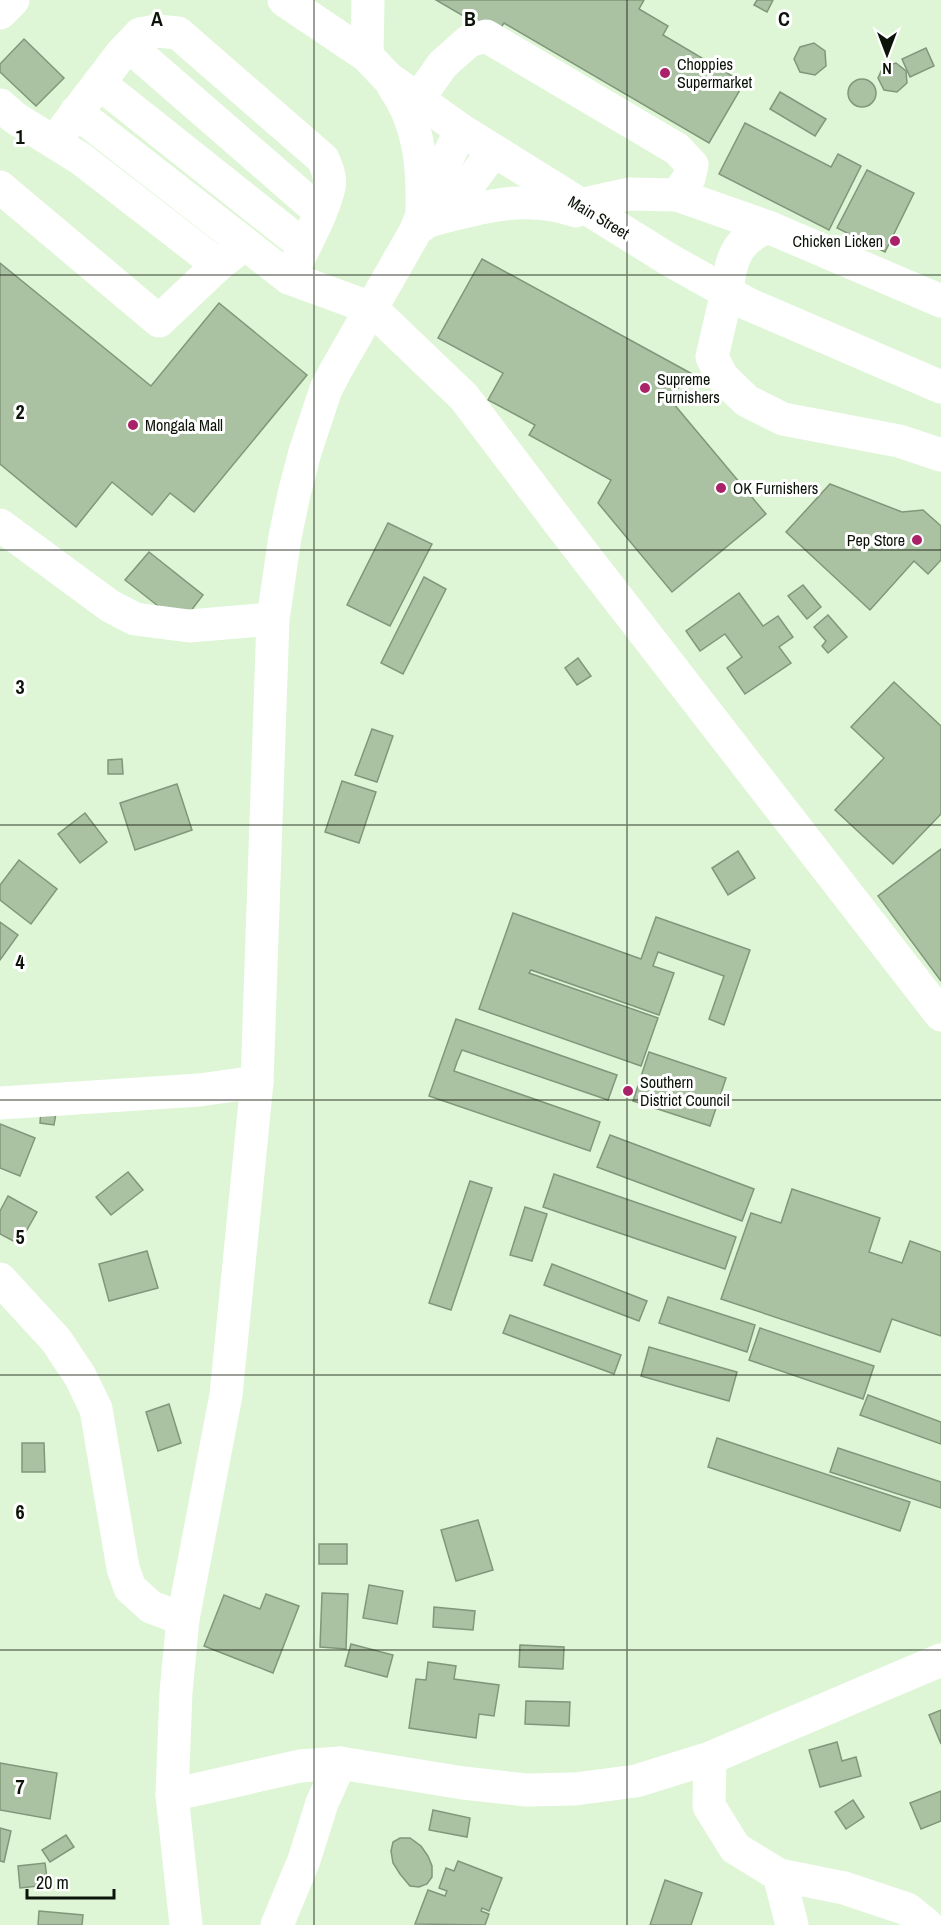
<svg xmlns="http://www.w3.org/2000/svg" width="941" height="1925" font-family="'Archivo Narrow',sans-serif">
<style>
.building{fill:#aac1a2;stroke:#81977a;stroke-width:1.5}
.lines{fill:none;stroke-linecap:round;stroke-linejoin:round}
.minor{stroke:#fff;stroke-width:33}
.highway{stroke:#fff;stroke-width:33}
.grid{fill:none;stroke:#0c1409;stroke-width:1.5;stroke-opacity:0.55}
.poi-dot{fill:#a92167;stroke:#fff;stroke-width:2}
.labels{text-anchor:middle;stroke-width:6;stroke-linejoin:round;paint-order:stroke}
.poi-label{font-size:16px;fill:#0c1409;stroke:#fff;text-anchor:start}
.street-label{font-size:16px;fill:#0c1409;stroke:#fff}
.grid-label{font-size:20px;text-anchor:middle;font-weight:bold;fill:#0c1409;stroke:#fff;stroke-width:6;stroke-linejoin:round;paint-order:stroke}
</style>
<rect width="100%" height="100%" fill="#def6d6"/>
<!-- building -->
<g class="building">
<path d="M436,0H644L639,9L668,26L663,35L744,83L709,143L504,23L496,35Z"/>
<path d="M757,0H773L767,12L754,5Z"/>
<path d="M24,39L64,78L36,106L0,72V64Z"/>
<path d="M814,43L825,51L826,66L815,75L800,72L794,59L800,47Z"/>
<path d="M926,48L934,66L910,77L902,59Z"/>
<path d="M896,63L906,71L907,83L897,92L884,90L878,78L883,67Z"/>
<circle cx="862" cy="93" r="14"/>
<path d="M780,92L826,119L815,136L770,109Z"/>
<path d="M745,123L831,167L838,154L861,166L829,230L719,174Z"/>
<path d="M867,170L914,193L885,252L837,228Z"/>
<path d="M482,259L694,375L668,397L766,514L672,592L598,503L611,480L529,435L535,425L488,400L503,373L438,338Z"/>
<path d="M0,263L151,386L219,303L307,375L194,512L170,493L152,515L112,482L76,527L0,464Z"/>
<path d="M830,484L902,512L923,510L941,526V560L928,574L914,561L870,610L786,532Z"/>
<path d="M388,523L432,544L390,626L347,605Z"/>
<path d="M149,552L203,595L181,624L125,580Z"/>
<path d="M424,577L446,589L403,674L381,663Z"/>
<path d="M803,585L821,607L807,619L788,596Z"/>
<path d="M739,593L763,626L778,616L793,637L779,647L791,663L745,694L727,668L742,657L725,634L700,651L686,631Z"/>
<path d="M828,615L847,637L828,653L822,646L826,641L814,627Z"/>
<path d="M578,658L591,676L577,685L565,668Z"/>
<path d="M894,682L941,726V814L893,864L835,810L884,758L851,727Z"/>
<path d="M372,729L393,736L377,782L355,775Z"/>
<path d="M122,759L123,774H108V760Z"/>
<path d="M342,781L376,792L359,843L325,832Z"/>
<path d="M177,784L192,830L135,850L120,803Z"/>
<path d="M85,813L107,842L80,863L58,834Z"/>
<path d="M941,849V981L878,896Z"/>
<path d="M738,851L755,878L728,895L712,868Z"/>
<path d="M19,860L57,889L31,924L0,900V885Z"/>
<path d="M513,913L641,959L656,917L750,950L724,1025L709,1019L724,976L658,952L653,966L674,973L659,1015L531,970L529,973L658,1018L641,1066L479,1009Z"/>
<path d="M0,922L18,935L0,960Z"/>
<path d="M456,1019L617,1075L608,1100L462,1050L457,1062L454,1071L600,1122L590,1151L429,1096Z"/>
<path d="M649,1052L726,1078L710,1126L633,1101Z"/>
<path d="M41,1110L56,1113L54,1125L40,1123Z"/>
<path d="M0,1124L35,1138L20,1176L0,1168Z"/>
<path d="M610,1135L754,1189L742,1221L597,1167Z"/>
<path d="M128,1172L143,1190L111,1215L96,1197Z"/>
<path d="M554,1174L736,1237L725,1269L543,1207Z"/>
<path d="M470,1181L492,1188L451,1310L429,1303Z"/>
<path d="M792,1189L880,1218L869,1252L902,1263L910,1241L941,1252V1336L892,1319L880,1352L721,1299L751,1213L781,1223Z"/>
<path d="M8,1196L37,1212L19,1244L0,1234V1211Z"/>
<path d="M525,1207L547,1214L532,1261L510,1255Z"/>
<path d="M147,1251L158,1288L109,1301L99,1264Z"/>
<path d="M552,1264L647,1301L639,1321L544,1285Z"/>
<path d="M668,1297L755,1325L747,1352L659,1323Z"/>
<path d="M510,1315L621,1355L614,1374L503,1333Z"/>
<path d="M760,1328L874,1366L863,1399L749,1360Z"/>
<path d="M649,1347L737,1372L729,1401L641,1376Z"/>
<path d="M868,1395L941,1422V1444L860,1415Z"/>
<path d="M169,1404L181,1443L158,1451L146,1412Z"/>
<path d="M717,1438L910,1502L900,1531L708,1467Z"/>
<path d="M22,1443H44L45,1472H22Z"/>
<path d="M838,1448L941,1482V1508L830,1472Z"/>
<path d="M478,1520L493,1570L456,1581L441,1530Z"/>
<rect x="319" y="1544" width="28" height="20"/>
<path d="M369,1585L403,1591L397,1624L363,1618Z"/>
<path d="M322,1593L348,1594L346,1649L320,1647Z"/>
<path d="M266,1594L299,1606L273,1673L204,1646L224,1595L260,1609Z"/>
<path d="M434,1607L475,1611L473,1630L433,1627Z"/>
<path d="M351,1644L393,1655L387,1677L345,1666Z"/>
<path d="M520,1645L564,1647L563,1669L519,1667Z"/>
<path d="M428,1662L456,1666L454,1679L499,1685L494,1716L479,1714L476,1738L409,1728L416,1679L426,1680Z"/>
<path d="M526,1701L570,1702L569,1726L525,1724Z"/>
<path d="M941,1710V1744L929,1715Z"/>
<path d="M837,1742L842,1761L856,1757L861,1776L820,1787L809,1750Z"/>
<path d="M0,1763L57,1773L50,1819L0,1810Z"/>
<path d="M941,1791V1821L921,1829L910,1803Z"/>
<path d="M853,1800L864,1817L846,1829L835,1812Z"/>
<path d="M433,1810L470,1818L467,1837L429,1830Z"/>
<path d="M0,1828L11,1831L4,1862L0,1861Z"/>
<path d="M66,1835L74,1847L50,1862L42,1850Z"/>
<path d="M400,1838H410L421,1846L428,1856L432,1866V1877L427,1884L419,1887L410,1886L400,1874L393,1863L391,1851L393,1842Z"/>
<path d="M458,1861L502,1878L489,1911L482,1908L481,1911L489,1914L485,1925L415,1924L428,1890L445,1896L447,1891L439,1888L446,1868L454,1871Z"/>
<path d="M45,1863L48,1885L20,1888L18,1866Z"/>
<path d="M665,1880L702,1893L691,1925H650Z"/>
<path d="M39,1911L83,1915L82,1925H38Z"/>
</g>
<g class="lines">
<!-- minor -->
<g class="minor">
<path d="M0,13L13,0"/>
<path d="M129,46L320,212"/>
<path d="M367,56L368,0"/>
<path d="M99,83L304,246"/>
<path d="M418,99L443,64L469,41L486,36L677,149L692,165L689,178L677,195"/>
<path d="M0,105L15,118L81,159L218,265"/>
<path d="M76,112L289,278L371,308L464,397L564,529L941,1015"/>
<path d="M54,142L122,53L140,34L156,31L178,33L323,159C327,168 331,178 329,187C324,212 301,253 289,278"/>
<path d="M0,187L159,321L218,265L245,244"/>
<path d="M579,205L629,194L677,195L768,227L941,301"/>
<path d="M423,225L466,188L493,152"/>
<path d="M727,292L712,357L722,377L747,401L783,419L899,441L941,455"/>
<path d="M0,525L110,606L135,619L189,626L273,619"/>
<path d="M0,1103L199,1090L257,1082"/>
<path d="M0,1279L56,1340L80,1376L96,1409L123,1568L130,1588L151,1607L183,1619"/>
<path d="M710,1758L709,1806L735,1848L779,1875L792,1925"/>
<path d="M172,1795L300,1766L340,1763L463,1783L526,1790L575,1789L636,1781L710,1758L941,1660"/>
<path d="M779,1875L844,1888L907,1909L927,1925"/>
<path d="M186,1925L172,1795L176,1692L183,1619L226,1395L257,1082L273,619L285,537L294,494L305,452L326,389L336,370L415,232L434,186L461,130"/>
<path d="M277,1925L304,1860L322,1803L340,1763"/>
</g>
<!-- highway -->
<g class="highway">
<path d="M284,0L367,56L388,78L461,130L668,259L748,304L941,387"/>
<path d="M393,86C420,123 423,168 422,213"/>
<path d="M428,221C479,208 524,193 576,211"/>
<path d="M727,292C730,261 736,239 768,227"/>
</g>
</g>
<!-- grid -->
<path class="grid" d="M314,0V1925M627,0V1925M0,275H941M0,550H941M0,825H941M0,1100H941M0,1375H941M0,1650H941"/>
<!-- markers -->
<g class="poi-dot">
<circle cx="665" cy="73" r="6"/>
<circle cx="895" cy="241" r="6"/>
<circle cx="645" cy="388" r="6"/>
<circle cx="133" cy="425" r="6"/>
<circle cx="721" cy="488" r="6"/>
<circle cx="917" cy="540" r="6"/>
<circle cx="628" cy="1091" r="6"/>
</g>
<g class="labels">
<!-- poi labels -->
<g class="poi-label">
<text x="677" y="70">Choppies<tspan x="677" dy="18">Supermarket</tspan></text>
<text x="883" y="247" text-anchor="end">Chicken Licken</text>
<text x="657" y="385">Supreme<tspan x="657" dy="18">Furnishers</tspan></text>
<text x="145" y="431">Mongala Mall</text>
<text x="733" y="494">OK Furnishers</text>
<text x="905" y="546" text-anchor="end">Pep Store</text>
<text x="640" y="1088">Southern<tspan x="640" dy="18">District Council</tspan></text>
</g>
<!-- street labels -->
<g class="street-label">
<text transform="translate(599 217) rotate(31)" y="6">Main Street</text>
</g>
</g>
<g class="grid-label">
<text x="157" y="26">A</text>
<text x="470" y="26">B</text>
<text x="784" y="26">C</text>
<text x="20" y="144">1</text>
<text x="20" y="419">2</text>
<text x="20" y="694">3</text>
<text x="20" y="969">4</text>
<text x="20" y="1244">5</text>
<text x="20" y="1519">6</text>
<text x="20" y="1794">7</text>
</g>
<!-- north arrow -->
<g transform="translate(887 54) rotate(180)" stroke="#ffffff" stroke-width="4.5" paint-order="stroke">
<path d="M0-4.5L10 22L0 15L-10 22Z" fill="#0c1409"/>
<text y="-9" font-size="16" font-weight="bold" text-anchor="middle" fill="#0c1409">N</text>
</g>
<!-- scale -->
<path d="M27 1889v9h87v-9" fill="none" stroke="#0c1409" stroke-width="3"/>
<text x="36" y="1889" font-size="18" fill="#0c1409" stroke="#ffffff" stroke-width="4.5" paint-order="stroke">20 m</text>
</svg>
